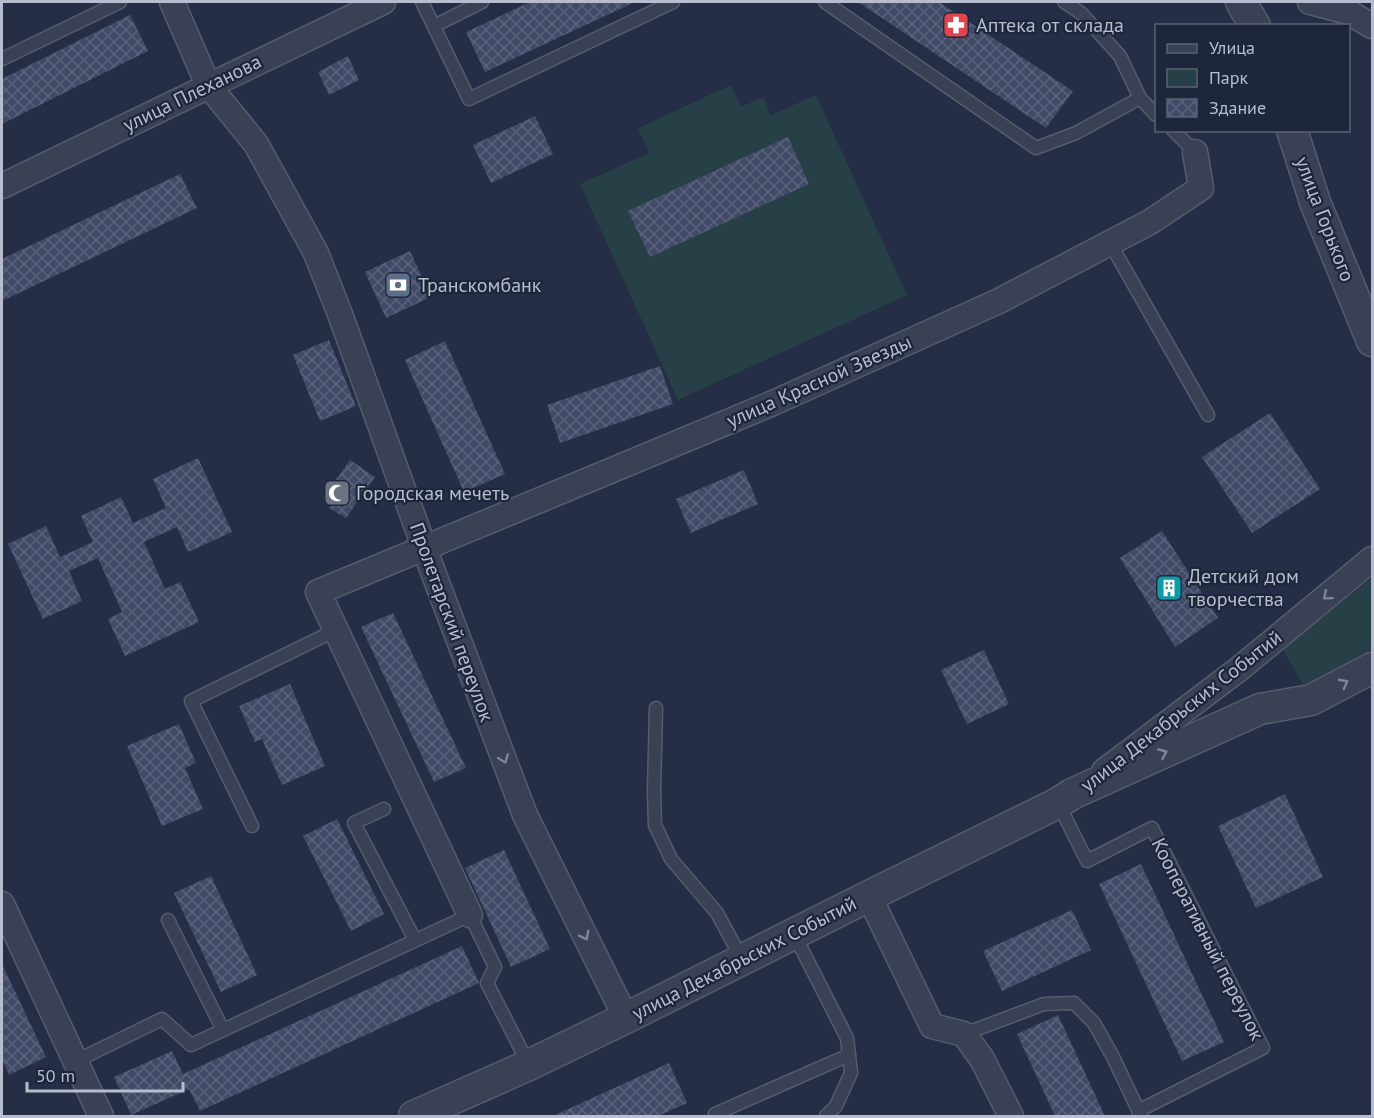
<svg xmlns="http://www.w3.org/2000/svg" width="1374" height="1118" font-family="'PT Sans',sans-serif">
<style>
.green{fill:#273f47}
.building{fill:url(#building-cross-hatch)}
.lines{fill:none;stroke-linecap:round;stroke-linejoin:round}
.service-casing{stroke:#555c70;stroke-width:15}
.minor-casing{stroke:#555c70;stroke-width:27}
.tertiary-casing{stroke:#555c70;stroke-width:33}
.service{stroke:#3a4155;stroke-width:12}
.minor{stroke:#3a4155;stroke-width:24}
.tertiary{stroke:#3a4155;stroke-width:30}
.oneway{stroke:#7f8598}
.labels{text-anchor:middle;stroke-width:4.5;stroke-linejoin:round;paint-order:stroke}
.poi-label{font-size:20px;fill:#b7bdce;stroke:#1e263b;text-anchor:start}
.street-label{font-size:20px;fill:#b7bdce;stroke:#1e263b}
</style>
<defs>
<pattern id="building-cross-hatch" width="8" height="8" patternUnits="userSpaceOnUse" patternTransform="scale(1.5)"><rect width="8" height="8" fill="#414b67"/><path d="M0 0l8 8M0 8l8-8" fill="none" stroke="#5a637c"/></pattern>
</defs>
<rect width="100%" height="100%" fill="#252e46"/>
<!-- green -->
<g class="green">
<path d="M731,85L741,107L763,97L771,115L816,95L907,295L678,400L580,184L649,153L638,128Z"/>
<path d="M1372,578V649L1304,686L1282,649Z"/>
</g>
<!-- building -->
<g class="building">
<path d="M530,2H635L485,72L466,32Z"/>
<path d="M858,2H939L1073,91L1046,128Z"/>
<path d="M130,15L148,51L2,124V79Z"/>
<path d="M348,56L359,80L329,95L318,72Z"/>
<path d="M535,116L553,154L491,183L473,145Z"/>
<path d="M788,137L809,184L650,257L628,211Z"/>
<path d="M180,174L197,208L2,301V259Z"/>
<path d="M410,251L431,297L386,318L365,272Z"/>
<path d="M329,340L356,406L320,421L293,355Z"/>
<path d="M445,341L505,474L464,492L405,360Z"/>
<path d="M660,366L673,404L560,443L547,405Z"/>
<path d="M1270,413L1320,489L1252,533L1202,457Z"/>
<path d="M198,458L232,532L188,552L177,527L144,542L165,589L180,582L199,622L125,656L108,619L122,612L98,558L69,571L82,601L43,619L8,544L46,526L60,557L93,542L81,516L121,497L133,523L166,508L153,479Z"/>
<path d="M350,460L375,477L346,518L329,508L332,504L323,498Z"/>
<path d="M744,470L758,504L691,533L676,499Z"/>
<path d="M1162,531L1218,618L1175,647L1120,558Z"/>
<path d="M393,613L466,768L434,782L361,627Z"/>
<path d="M984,650L1009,704L967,724L941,670Z"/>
<path d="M290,684L325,766L282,785L262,739L255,742L239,706Z"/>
<path d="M179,724L196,763L185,768L203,809L162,826L127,746Z"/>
<path d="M1285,794L1323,877L1256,908L1218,826Z"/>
<path d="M337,819L384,914L351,931L303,836Z"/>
<path d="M504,850L550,949L511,967L465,868Z"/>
<path d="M1141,864L1224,1042L1182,1061L1099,884Z"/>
<path d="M211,876L257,975L221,992L174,893Z"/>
<path d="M1072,910L1091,950L1002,991L983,951Z"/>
<path d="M462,946L479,983L200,1111L189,1089L131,1115L114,1077L172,1051L183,1074Z"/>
<path d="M2,964L46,1057L9,1075L2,1059Z"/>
<path d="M1058,1015L1105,1116H1055L1017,1034Z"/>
<path d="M669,1063L687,1103L658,1116H553Z"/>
</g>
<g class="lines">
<defs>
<g id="service">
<path d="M422,2L469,99L673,2"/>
<path d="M825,2L1036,148L1076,133L1140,98L1156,115"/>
<path d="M1064,2L1081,13L1120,56L1140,98"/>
<path d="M434,26L482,2"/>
<path d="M2,59L120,2"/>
<path d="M1173,130L1195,152"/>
<path d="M1110,243L1208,415"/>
<path d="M656,708L654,791L655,825L671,859L717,913L742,959"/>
<path d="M1058,803L1087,861L1152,828L1263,1048L1138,1111"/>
<path d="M384,809L354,823L415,940"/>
<path d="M252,826L191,701L336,630"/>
<path d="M168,920L223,1030"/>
<path d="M794,934L847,1038L851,1073L836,1106L826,1116"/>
<path d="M964,1034L1044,1004L1074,1003L1094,1023L1113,1057L1141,1116"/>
<path d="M76,1061L162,1019L191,1045L470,915L495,967L487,983L529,1065"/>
<path d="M715,1114L849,1055"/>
</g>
<g id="minor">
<path d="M172,2L208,85L256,144L316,253L340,314L433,572L525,815L626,1018"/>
<path d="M1310,2L1348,12L1372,26"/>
<path d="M2,186L383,2"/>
<path d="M1104,771L1239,669L1372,559"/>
<path d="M869,896L932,1026L964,1034L982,1059L1011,1116"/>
<path d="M2,904L101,1116"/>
<path d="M470,915L318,592L598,476L773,403L999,301L1150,222L1201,188L1195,152"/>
</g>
<g id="tertiary">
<path d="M1241,2L1255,26"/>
<path d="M1292,130L1315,202L1372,341"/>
<path d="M414,1116L529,1065L626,1018L869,896L1058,803L1072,794L1260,709L1311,700L1372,668"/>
</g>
</defs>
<!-- service casing -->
<use href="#service" class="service-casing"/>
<!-- minor casing -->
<use href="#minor" class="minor-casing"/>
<!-- tertiary casing -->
<use href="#tertiary" class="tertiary-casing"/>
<!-- service -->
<use href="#service" class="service"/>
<!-- minor -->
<use href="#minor" class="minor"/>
<!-- tertiary -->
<use href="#tertiary" class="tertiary"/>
</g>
<!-- one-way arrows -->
<defs><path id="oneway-chevron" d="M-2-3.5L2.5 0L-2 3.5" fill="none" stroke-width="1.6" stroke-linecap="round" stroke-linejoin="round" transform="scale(1.5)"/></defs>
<g class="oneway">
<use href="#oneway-chevron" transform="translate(1327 596) rotate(140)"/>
<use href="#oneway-chevron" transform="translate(1344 683) rotate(-28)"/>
<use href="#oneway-chevron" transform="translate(1163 753) rotate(-24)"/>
<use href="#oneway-chevron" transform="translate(504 759) rotate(69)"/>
<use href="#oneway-chevron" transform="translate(585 936) rotate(63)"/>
</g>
<!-- icons -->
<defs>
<symbol id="pharmacy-square" viewBox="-11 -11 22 22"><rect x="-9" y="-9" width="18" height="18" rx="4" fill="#e0444e" stroke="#1e263b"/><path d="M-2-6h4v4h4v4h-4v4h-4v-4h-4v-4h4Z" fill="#fff"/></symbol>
<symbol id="bank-square" viewBox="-11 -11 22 22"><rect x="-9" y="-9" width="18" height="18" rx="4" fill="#5c6f8a" stroke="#1e263b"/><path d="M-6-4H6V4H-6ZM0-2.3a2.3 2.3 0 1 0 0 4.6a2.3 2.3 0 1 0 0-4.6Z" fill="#fff"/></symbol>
<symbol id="mosque-square" viewBox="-11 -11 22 22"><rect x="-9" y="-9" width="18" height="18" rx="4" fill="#6b7280" stroke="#1e263b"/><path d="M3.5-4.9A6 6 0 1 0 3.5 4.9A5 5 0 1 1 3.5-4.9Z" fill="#fff"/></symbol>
<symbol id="building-square" viewBox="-11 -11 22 22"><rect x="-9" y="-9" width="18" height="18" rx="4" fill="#0f9aa8" stroke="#1e263b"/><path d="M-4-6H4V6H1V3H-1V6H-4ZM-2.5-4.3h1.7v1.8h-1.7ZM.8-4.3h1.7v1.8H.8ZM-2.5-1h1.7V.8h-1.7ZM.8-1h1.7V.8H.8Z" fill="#fff"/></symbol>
</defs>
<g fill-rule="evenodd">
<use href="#pharmacy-square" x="941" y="10" width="30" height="30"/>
<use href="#bank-square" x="383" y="270" width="30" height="30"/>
<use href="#mosque-square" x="322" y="478" width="30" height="30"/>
<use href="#building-square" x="1154" y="573" width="30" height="30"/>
</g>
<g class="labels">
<!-- poi labels -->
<g class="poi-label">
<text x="976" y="32">Аптека от склада</text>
<text x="418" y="292">Транскомбанк</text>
<text x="356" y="500">Городская мечеть</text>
<text x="1188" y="583">Детский дом<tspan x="1188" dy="23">творчества</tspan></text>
</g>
<!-- street labels -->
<g class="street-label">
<text transform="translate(192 93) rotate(-26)" y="7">улица Плеханова</text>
<text transform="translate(1325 219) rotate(69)" y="7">улица Горького</text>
<text transform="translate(819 381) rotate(-24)" y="7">улица Красной Звезды</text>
<text transform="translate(452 622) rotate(70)" y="7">Пролетарский переулок</text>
<text transform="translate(1181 711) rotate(-38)" y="7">улица Декабрьских Событий</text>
<text transform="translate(1208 939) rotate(63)" y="7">Кооперативный переулок</text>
<text transform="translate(744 958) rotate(-27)" y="7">улица Декабрьских Событий</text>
</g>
</g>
<!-- border -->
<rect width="1374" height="1118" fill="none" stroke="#b7bdce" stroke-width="6"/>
<!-- legend -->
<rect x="1155" y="24" width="195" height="108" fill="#1e263b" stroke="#5b6276" stroke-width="1.5"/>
<rect x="1167" y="44" width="30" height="9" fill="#3a4155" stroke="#5b6276" stroke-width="1.5"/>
<text x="1209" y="54" font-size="18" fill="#b7bdce">Улица</text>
<rect x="1167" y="69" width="30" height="18" fill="#273f47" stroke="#5b6276" stroke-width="1.5"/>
<text x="1209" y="84" font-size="18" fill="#b7bdce">Парк</text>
<rect x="1167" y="99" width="30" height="18" fill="url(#building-cross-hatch)" stroke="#5b6276" stroke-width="1.5"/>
<text x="1209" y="114" font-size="18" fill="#b7bdce">Здание</text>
<!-- scale -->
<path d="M27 1082v9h156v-9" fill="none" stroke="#b7bdce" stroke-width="3"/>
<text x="36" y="1082" font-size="18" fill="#b7bdce" stroke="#1e263b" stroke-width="4.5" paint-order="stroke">50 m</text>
</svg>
